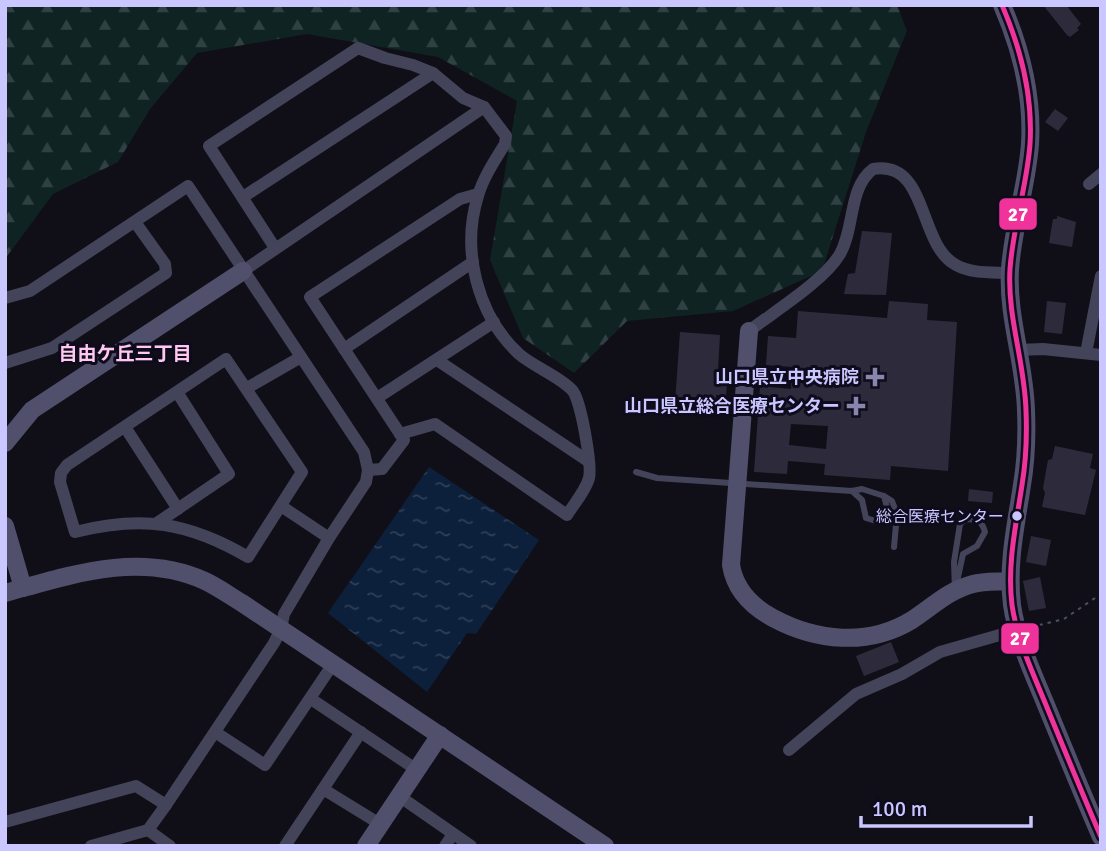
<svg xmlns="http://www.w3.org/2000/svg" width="1106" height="851" font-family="Signika,'Noto Sans JP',sans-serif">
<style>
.forest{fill:url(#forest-firs)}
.water{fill:url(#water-ripples)}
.building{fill:#2d2b3b;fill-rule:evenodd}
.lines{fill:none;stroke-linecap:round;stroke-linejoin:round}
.path{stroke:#455460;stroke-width:2;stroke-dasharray:3.5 5;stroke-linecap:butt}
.lane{stroke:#434459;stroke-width:6}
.street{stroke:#434459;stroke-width:12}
.secondary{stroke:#50506c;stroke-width:18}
.bus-1-casing{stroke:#0d0b1c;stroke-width:10}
.bus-1{stroke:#ef339a;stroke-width:5}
.poi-dot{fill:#8986ae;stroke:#0d0b1c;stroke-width:2.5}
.bus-dot{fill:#cac6ff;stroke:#0d0b1c;stroke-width:2.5}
.labels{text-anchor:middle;stroke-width:6;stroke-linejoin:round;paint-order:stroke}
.bus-label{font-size:16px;fill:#cac6ff;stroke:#0d0b1c;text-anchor:end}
.poi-label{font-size:18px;font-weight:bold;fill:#cac6ff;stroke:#0d0b1c;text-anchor:end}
.neighbourhood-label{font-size:19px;font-weight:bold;fill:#ffc8ee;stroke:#0d0b1c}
.line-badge{stroke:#0d0b1c;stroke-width:2.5}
.badge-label{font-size:19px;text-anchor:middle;font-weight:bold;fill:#fff}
</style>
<defs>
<pattern id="forest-firs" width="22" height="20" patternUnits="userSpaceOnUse" patternTransform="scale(1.75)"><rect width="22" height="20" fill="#0e2322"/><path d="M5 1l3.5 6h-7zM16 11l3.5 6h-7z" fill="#304143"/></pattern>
<pattern id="water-ripples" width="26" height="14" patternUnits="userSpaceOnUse" patternTransform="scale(1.75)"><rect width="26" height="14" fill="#0c203b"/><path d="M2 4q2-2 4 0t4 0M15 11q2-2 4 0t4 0" fill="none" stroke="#2e3f58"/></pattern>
</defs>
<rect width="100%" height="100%" fill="#100f18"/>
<!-- forest -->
<path class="forest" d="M5,5H897L907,31L866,132L822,271L733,311L627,321L574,373L523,338L490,260L517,101L438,57L307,34L197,53L150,109L118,162L53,194L5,259Z"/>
<!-- water -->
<path class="water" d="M429,467L539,540L476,634L467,633L427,692L328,613Z"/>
<!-- building -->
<g class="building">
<path d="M1043,5H1066L1081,24L1077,28L1079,30L1070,37L1067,35Z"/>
<path d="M1055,109L1068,118L1058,131L1045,122Z"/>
<path d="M1057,216L1076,222L1072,247L1049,243L1053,219H1057Z"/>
<path d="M862,231L892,233L886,295L844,294L848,274L855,273Z"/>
<path d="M889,301L928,304L927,320L957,322L948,471L891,466L890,480L824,475L825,464L788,461L787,474L754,472L760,386L791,389L792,367L766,365L768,336L796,338L798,311L887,318ZM791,424L828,426L826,449L789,445Z"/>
<path d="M1047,301L1066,303L1062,334L1044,332Z"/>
<path d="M680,332L720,335L718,370L728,371L726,396L716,395V406L675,403Z"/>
<path d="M1055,446L1093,454L1090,468L1096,470L1085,515L1042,507L1045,493L1043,488L1048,460L1052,459Z"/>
<path d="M969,489L993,492L992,503L968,501Z"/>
<path d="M1031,536L1051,540L1046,566L1026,562Z"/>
<path d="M1040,577L1046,608L1029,611L1023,581Z"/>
<path d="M891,642L899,662L864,676L856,656Z"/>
</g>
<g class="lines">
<!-- path -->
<path class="path" d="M1031,627L1064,619L1101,594"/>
<!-- lane -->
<g class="lane">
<path d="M636,472L657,478L852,491L862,489L884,496L888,511L879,522L866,518L862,500L852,491"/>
<path d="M884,496L892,501L897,514L894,547"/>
<path d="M966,519C977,519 982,521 985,532L977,546L963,554L955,591L954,562L960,524Z"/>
</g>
<!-- street -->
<g class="street">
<path d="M1089,184L1101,174"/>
<path d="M243,197L433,73"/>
<path d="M275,248L209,146L358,48L385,58L413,65L433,73L463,98L484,107L506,136L505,144C495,160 483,178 478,196C461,250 477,315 519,354C534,367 559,376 572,390C581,399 592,466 589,478C586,490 574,504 567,515L435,424L400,434"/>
<path d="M243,271L484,107"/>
<path d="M5,298L30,291L188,186L364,452L368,470L366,482L329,538L284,614L281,629L274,643L166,805L148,830L91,846"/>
<path d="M749,331C775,311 824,281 840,254C855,228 848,188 873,169C929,160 917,244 956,265C972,274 992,272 1010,273"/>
<path d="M344,349L473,262"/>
<path d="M1018,350L1043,349L1101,355"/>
<path d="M1086,353L1101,276"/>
<path d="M226,359L302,472L248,557C188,522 142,515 75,532L60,482L61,473L67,465Z"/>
<path d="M437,360L588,461"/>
<path d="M5,363L52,348L166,273L165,264L135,222"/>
<path d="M247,388L301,357"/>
<path d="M377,398L494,322"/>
<path d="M125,427L178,509"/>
<path d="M368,470L382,469L404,440L310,297L460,199L478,194"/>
<path d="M281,506L329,538"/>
<path d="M157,523L229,474L177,392"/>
<path d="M311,699L417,770"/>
<path d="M215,732L265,765L333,664"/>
<path d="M789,750L856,694L902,674L940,652L1017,630"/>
<path d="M323,789L361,732"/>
<path d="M399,796L471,846"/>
<path d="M5,822L136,786L166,805"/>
<path d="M148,830L170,846"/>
<path d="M285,846L323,789L380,824"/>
<path d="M445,846L453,834"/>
</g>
<!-- secondary -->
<g class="secondary">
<path d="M1002,5C1021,49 1033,95 1030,144C1027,186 1013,226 1010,269C1007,317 1025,363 1026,411C1027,435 1026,461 1022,485C1016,525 1007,564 1012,605C1017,640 1033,673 1046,705C1064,749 1082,793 1101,837"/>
<path d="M749,331L731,565C735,590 751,606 773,618C816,641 868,647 912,620C932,607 949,590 973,584C984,581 998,582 1010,581"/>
<path d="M5,443L32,410L243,271"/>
<path d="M5,526L23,588"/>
<path d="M5,593C71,575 139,551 205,581C218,587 230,596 242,603L605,846"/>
<path d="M366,846L440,735"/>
</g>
<defs>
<path id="bus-1" d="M1002,5C1021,49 1033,95 1030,144C1027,186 1013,226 1010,269C1007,317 1025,363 1026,411C1027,435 1026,461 1022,485C1016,525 1007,564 1012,605C1017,640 1033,673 1046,705C1064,749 1082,793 1101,837"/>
</defs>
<!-- bus-1 casing -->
<use href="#bus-1" class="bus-1-casing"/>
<!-- bus-1 -->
<use href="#bus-1" class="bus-1"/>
</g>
<!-- markers -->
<g class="poi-dot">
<path d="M871.5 366.5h7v7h7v7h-7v7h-7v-7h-7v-7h7z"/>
<path d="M852.5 395.5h7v7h7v7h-7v7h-7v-7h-7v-7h7z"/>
</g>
<circle class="bus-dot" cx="1017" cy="516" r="6"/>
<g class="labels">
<!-- bus labels -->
<g class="bus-label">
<text x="1004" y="522">総合医療センター</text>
</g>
<!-- poi labels -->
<g class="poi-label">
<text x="859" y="383">山口県立中央病院</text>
<text x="840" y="412">山口県立総合医療センター</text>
</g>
<!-- neighbourhood labels -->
<g class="neighbourhood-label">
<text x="125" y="360">自由ケ丘三丁目</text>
</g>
</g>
<g class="line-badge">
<rect x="998" y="197" width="40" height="34" rx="7" fill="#ef339a"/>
<rect x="1000" y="622" width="40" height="33" rx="7" fill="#ef339a"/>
</g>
<g class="badge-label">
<text x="1018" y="221">27</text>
<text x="1020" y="645">27</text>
</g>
<!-- border -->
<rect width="1106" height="851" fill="none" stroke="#cac6ff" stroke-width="14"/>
<!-- scale -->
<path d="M861 816v10h170v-10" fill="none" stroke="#cac6ff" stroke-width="3.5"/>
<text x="872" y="816" font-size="21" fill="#cac6ff" stroke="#0d0b1c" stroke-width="5" paint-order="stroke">100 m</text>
</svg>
